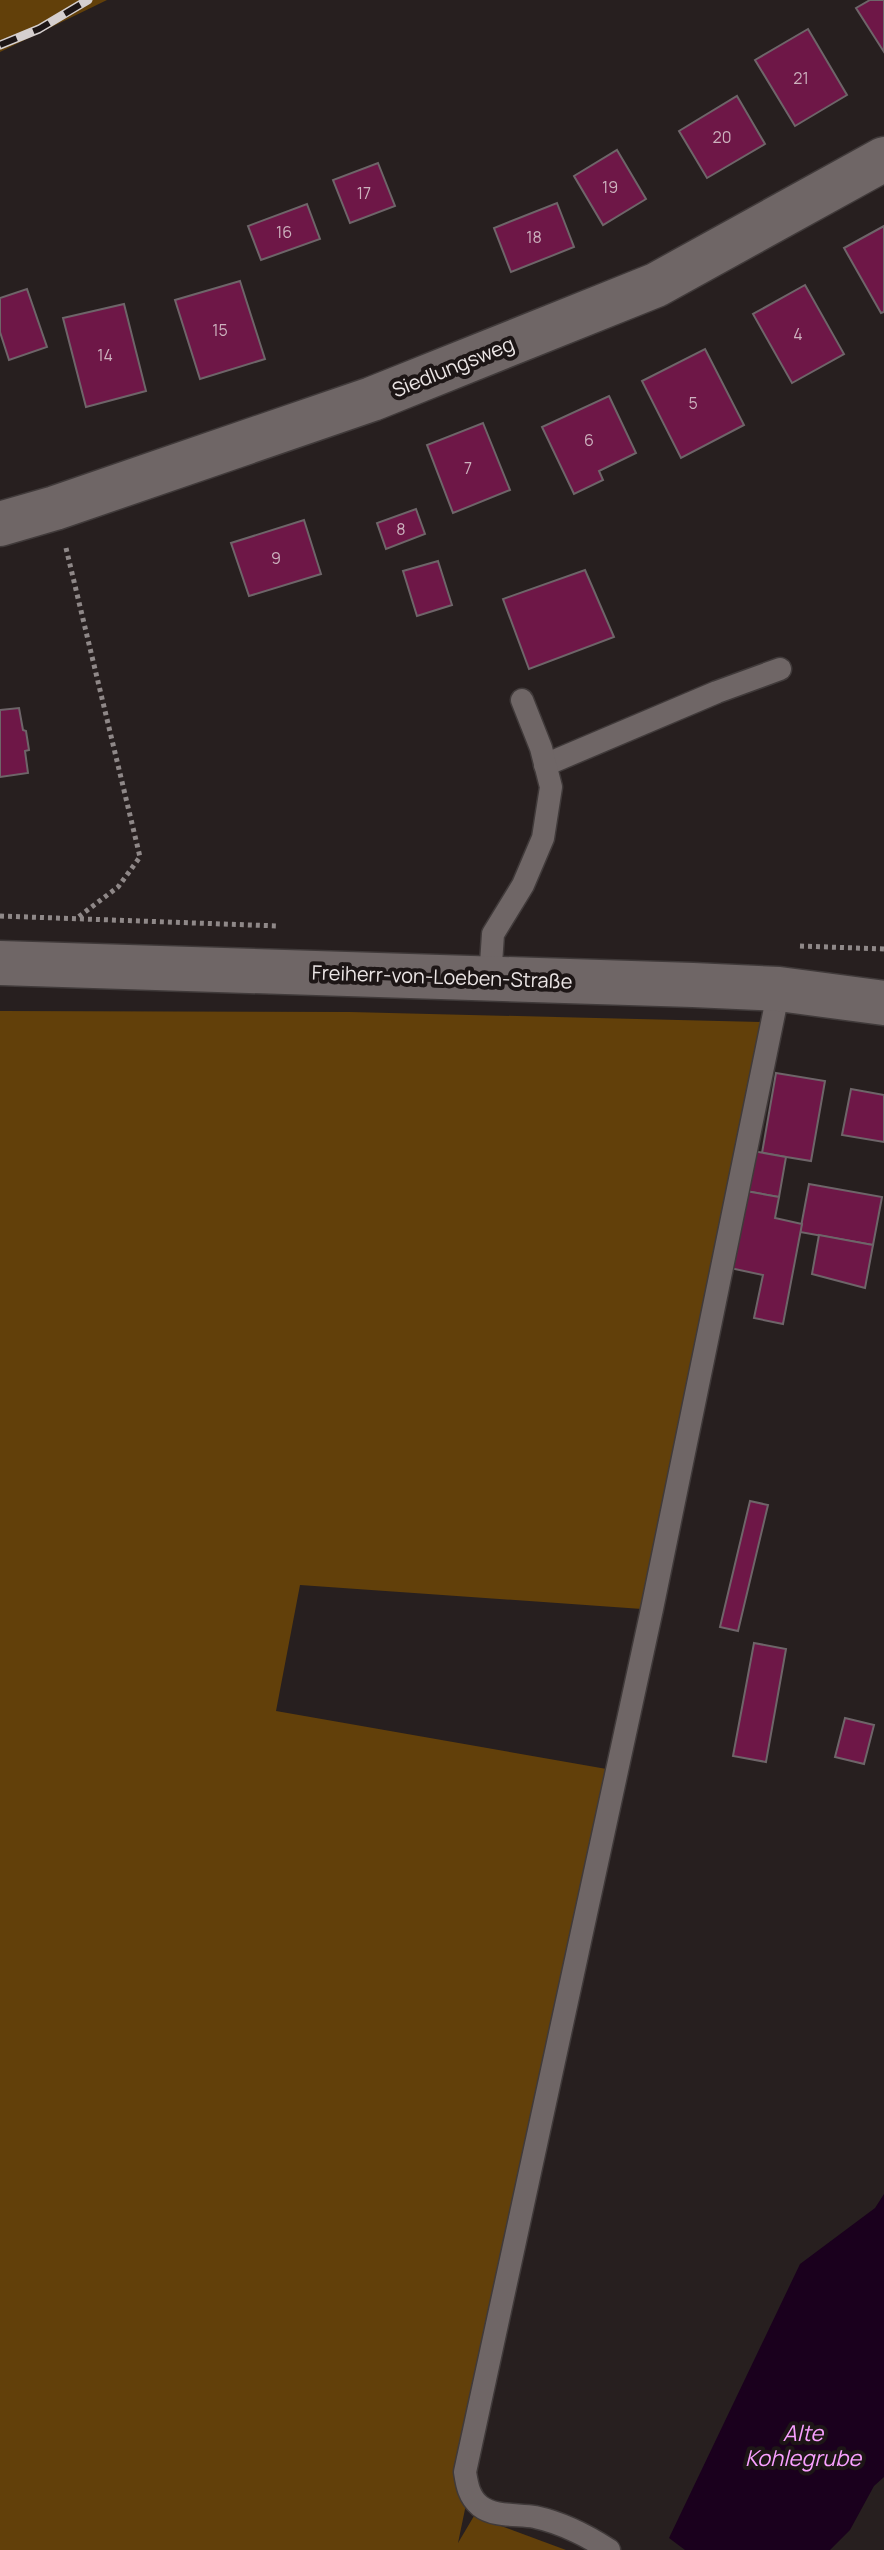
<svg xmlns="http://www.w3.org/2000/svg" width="884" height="2550" font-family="Manrope,sans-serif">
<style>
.green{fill:#62400a}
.water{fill:#1a001d}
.building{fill:#6e1747;stroke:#6e6569;stroke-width:2}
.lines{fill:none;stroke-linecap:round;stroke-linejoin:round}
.lane-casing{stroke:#403a3a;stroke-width:25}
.street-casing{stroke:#403a3a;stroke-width:47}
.secondary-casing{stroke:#403a3a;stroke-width:47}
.path{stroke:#8f8888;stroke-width:5;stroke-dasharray:4 4;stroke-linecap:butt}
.lane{stroke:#6f6666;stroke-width:22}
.street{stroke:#6f6666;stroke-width:44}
.secondary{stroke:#6f6666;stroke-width:44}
.rail-casing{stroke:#d5cfcf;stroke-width:9}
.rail{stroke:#1d1616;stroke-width:6;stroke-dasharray:18;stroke-linecap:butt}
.labels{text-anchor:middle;stroke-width:8;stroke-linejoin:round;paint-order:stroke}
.number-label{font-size:16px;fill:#ccb2be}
.street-label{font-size:20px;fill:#ece6e6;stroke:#1d1616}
.water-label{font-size:22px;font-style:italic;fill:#f9a0ff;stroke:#1d1616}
</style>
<rect width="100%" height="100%" fill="#271f1f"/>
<!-- green -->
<g class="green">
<path d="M0,0H107L0,52Z"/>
<path d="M0,1011L350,1012L761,1022L642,1609L300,1585L276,1711L618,1771L458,2543L474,2516L566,2550H0Z"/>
</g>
<!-- water -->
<path class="water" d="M884,2194V2477L874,2486L850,2530L830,2550H685L669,2538L800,2264L875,2208Z"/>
<!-- building -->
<g class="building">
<path d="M870,0H884V52L856,8Z"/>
<path d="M808,29L847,95L795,126L755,60Z"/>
<path d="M737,96L765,144L707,178L679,131Z"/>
<path d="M617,150L646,199L603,225L574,176Z"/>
<path d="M378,163L395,206L350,223L333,180Z"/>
<path d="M557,203L574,247L511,272L494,228Z"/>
<path d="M307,204L320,239L261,260L248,226Z"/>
<path d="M884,226V312L881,313L844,248Z"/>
<path d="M240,281L265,359L200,379L175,300Z"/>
<path d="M805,285L844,354L792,383L753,314Z"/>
<path d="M27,289L47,347L9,360L0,332V298Z"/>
<path d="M124,304L146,391L86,407L63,318Z"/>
<path d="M705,349L744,425L681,458L642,381Z"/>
<path d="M609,396L636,453L599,471L603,480L574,494L542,427Z"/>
<path d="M483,423L510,490L453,513L427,445Z"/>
<path d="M416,509L425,534L386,549L377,523Z"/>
<path d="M304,520L321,574L249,596L231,543Z"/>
<path d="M438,561L452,605L417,616L403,571Z"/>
<path d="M585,570L614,637L529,669L503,599Z"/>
<path d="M19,708L23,730L26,731L29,750L25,751L28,773L0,777V710Z"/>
<path d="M776,1073L825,1081L811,1161L762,1153Z"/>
<path d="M851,1089L884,1095V1142L842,1135Z"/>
<path d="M753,1151L786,1157L779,1197L746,1191Z"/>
<path d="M809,1184L882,1197L873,1245L800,1232Z"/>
<path d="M746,1191L779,1197L775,1218L802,1224L783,1324L754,1318L763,1275L730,1268Z"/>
<path d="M819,1235L873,1245L865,1288L812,1274Z"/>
<path d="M750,1501L768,1505L738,1631L720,1627Z"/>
<path d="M754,1643L786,1649L766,1762L733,1756Z"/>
<path d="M845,1718L874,1725L864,1764L835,1757Z"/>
</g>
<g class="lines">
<defs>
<g id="lane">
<path d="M545,765L717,692L780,669"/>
<path d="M490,979L493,934L523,885L543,838L551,787L541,748L522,700"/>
<path d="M609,2550C586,2535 563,2523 535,2517C518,2514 494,2517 480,2506C469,2497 467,2485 465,2472L652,1609L779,989"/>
</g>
<path id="street" d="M0,524L55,508L372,399L656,285L884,159"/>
<path id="secondary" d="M0,963L693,985L779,989L884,1003"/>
</defs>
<!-- lane casing -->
<use href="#lane" class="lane-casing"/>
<!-- street casing -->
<use href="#street" class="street-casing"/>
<!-- secondary casing -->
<use href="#secondary" class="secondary-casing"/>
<!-- path -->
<g class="path">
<path d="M66,548L140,857L118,887L77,918"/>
<path d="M0,916L279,926"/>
<path d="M800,946L884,949"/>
</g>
<!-- lane -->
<use href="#lane" class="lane"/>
<!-- street -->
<use href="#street" class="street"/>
<!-- secondary -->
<use href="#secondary" class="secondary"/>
<defs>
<path id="rail" d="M0,45L39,29L88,0"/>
</defs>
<!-- rail casing -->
<use href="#rail" class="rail-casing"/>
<!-- rail -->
<use href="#rail" class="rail"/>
</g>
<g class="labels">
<!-- number labels -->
<g class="number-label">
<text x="801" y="84">21</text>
<text x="722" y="143">20</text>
<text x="610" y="193">19</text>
<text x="364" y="199">17</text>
<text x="284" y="238">16</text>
<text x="534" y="243">18</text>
<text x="220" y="336">15</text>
<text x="798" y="340">4</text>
<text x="105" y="361">14</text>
<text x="693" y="409">5</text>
<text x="589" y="446">6</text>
<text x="468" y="474">7</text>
<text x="401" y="535">8</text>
<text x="276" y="564">9</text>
</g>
<!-- street labels -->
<g class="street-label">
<text transform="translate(453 367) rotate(-22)" y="7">Siedlungsweg</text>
<text transform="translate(442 977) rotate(2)" y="7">Freiherr-von-Loeben-Straße</text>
</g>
<!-- water labels -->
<g class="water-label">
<text x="803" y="2441">Alte<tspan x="803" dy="25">Kohlegrube</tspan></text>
</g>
</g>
</svg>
